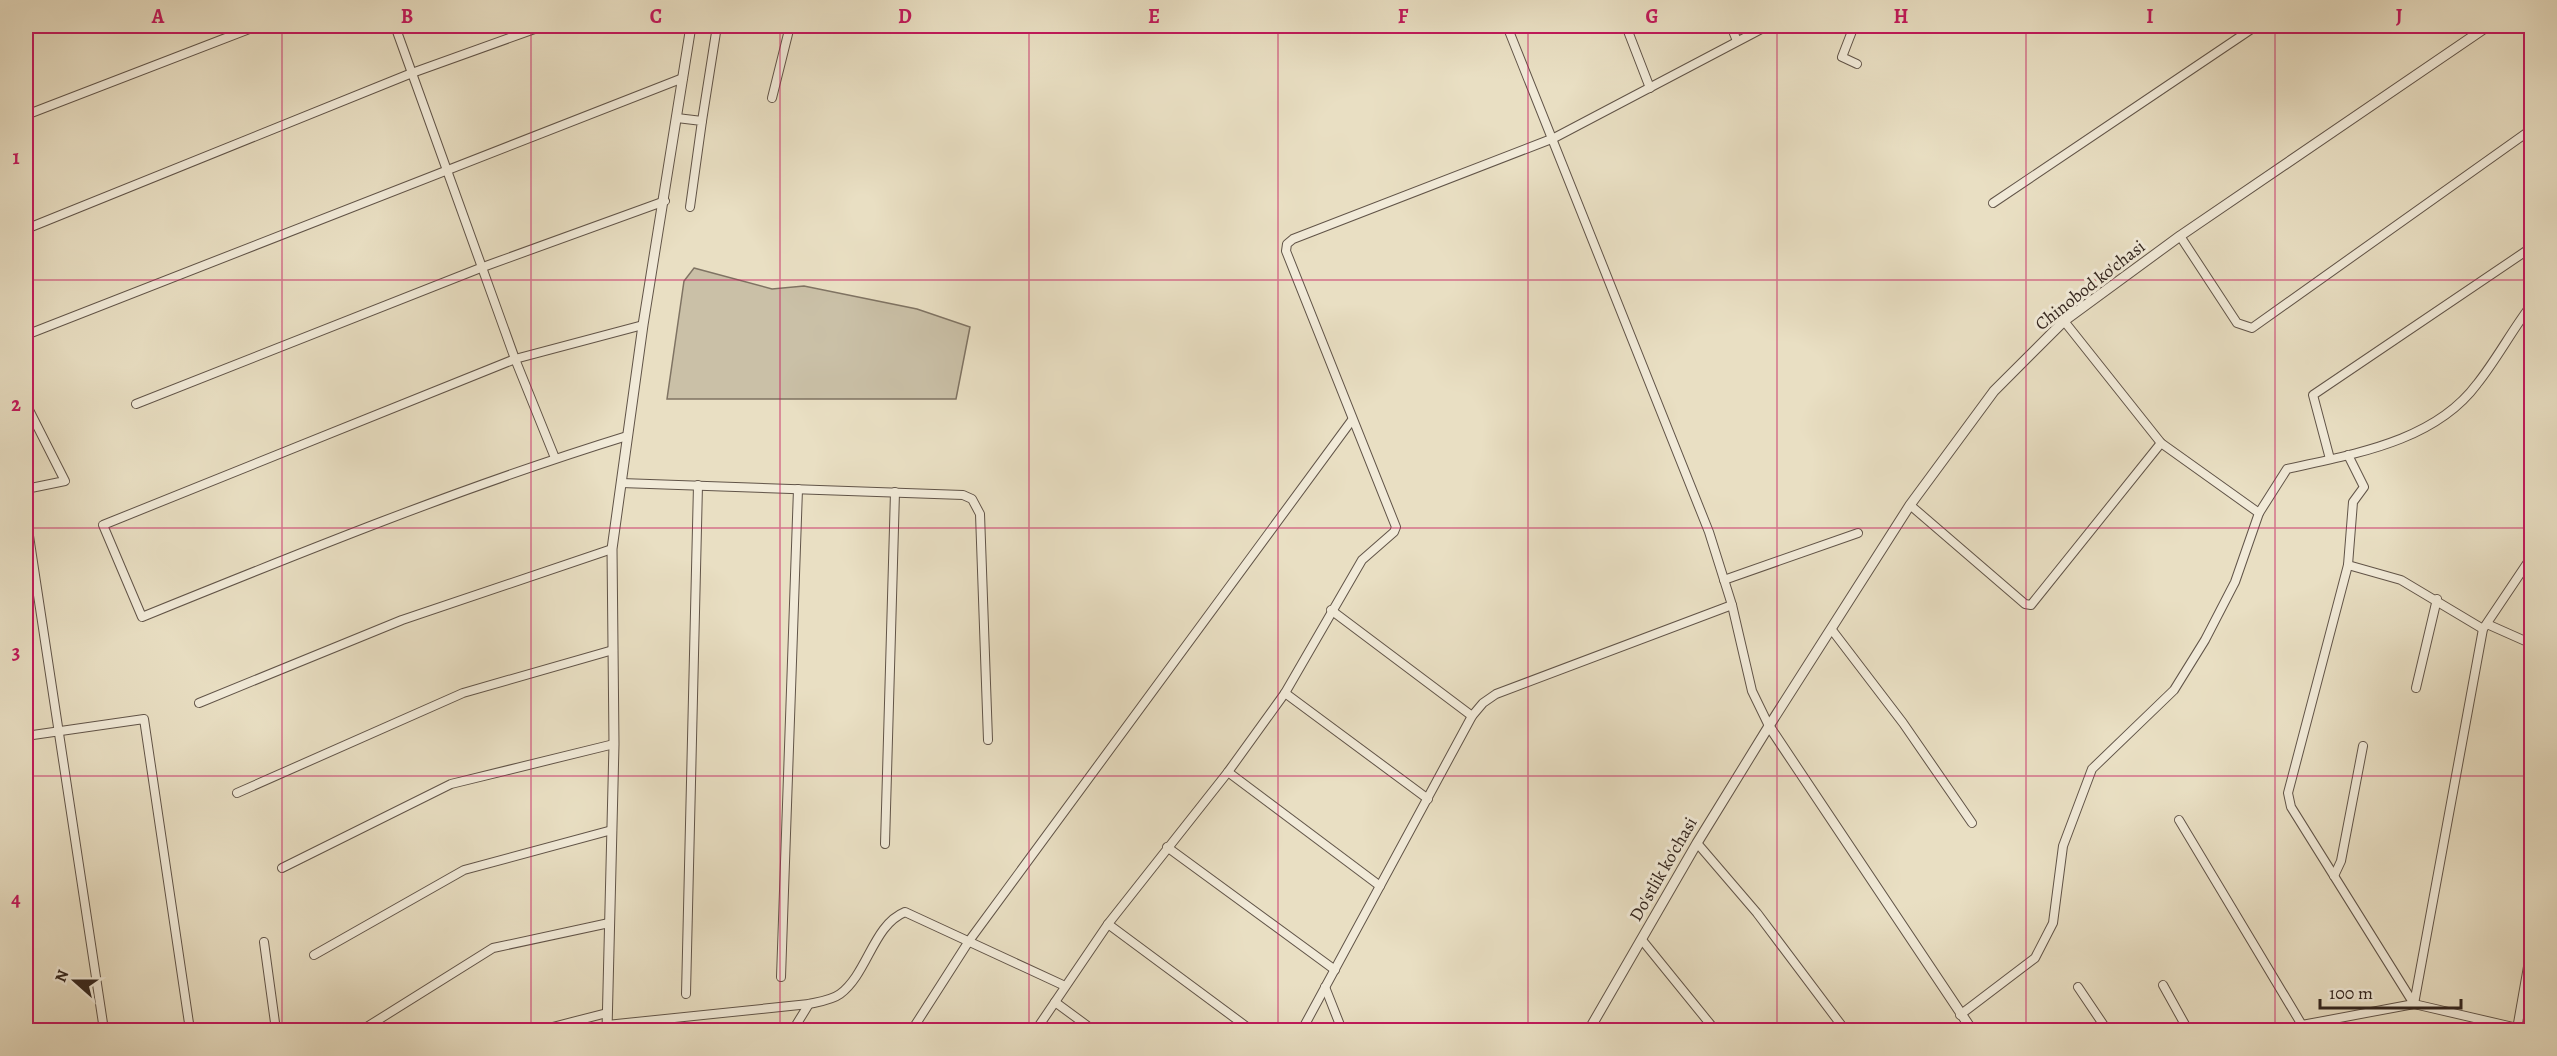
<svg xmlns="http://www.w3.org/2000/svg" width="2557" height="1056" font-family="Alegreya,serif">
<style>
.green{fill:#cac0a7;stroke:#7f7363;stroke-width:1.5}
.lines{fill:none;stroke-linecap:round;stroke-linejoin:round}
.minor-casing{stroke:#615448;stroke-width:10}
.tertiary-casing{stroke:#615448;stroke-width:11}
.minor{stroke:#f1ead8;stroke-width:8}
.tertiary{stroke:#f1ead8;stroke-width:9}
.grid{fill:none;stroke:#c2185b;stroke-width:1.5;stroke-opacity:0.55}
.labels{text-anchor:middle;stroke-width:6;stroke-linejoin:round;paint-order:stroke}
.street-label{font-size:18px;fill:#34261f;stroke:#f1ead8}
.neatline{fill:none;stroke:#c2185b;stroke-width:2}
.grid-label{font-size:20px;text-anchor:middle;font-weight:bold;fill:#c2185b}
</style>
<rect width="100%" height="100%" fill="#e9dfc3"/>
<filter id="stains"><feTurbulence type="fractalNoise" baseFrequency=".00333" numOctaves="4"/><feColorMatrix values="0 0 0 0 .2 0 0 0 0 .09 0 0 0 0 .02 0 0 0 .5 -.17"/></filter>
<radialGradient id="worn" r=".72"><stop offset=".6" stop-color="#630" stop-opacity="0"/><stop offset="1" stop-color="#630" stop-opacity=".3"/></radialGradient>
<!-- green -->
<path class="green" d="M694,268L772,289L804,286L917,309L970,327L956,399H667L684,281Z"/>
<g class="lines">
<defs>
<g id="minor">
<path d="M395,26L515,359L555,458"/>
<path d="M1507,26L1709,532L1732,605L1752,691L1769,726"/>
<path d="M1626,26L1650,88"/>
<path d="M1731,26L1737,41"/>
<path d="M1854,26L1842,57L1857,64"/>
<path d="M772,98L790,26"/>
<path d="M26,115L257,26"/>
<path d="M677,118L702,121L690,207"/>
<path d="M702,121L717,26"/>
<path d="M1993,203L2256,26"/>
<path d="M26,229L412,73L543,26"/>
<path d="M2180,236L2237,323L2252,328L2532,129"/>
<path d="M2064,321L2161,443L2259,513"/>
<path d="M26,335L683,78"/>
<path d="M26,404L65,481L26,489"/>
<path d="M136,404L483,267L665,201"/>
<path d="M627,436C462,487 302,552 142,617L103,525L515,359L643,325"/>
<path d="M2348,455L2364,487L2353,502L2348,565L2288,793L2291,807L2414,1004"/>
<path d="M2330,459L2313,395L2532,247"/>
<path d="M621,483L963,495L972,499L980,514L988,740"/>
<path d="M1910,505L2025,604L2031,605L2161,443"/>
<path d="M26,516L104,1030"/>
<path d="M2348,565L2401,580L2483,629"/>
<path d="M1724,580L1858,533"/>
<path d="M1331,610L1472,716"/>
<path d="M2487,624L2532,644"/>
<path d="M1832,630L1903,723L1972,823"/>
<path d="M2416,688L2437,599"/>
<path d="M1285,693L1428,799"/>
<path d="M199,703L402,620L612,549"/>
<path d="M26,736L144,719L190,1030"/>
<path d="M1228,772L1380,886"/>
<path d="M237,793L463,693L613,650"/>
<path d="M2179,820L2302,1025"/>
<path d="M1697,843L1757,913L1845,1030"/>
<path d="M885,844L895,492"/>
<path d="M1167,847L1335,970"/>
<path d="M282,868L451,784L614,744"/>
<path d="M2334,876L2341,861L2363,746"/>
<path d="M1108,924L1251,1030"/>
<path d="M1642,940L1715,1030"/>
<path d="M264,942L276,1030"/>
<path d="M314,955L464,870L612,830"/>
<path d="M781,977L798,489"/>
<path d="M2163,985L2188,1030"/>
<path d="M1325,987L1342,1030"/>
<path d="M2078,987L2107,1030"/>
<path d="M686,994L698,485"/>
<path d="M1055,1002L1093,1030"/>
<path d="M2414,1004L2483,629L2532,556"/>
<path d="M1960,1015L2035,958L2053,923L2063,846L2092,769L2174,690L2205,640L2235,582L2259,513L2287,469C2353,454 2434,442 2477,384C2497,359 2512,330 2532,304"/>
<path d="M607,1025L809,1004C818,1002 832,1000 840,994C868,973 873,925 905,912L1065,986"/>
<path d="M2517,1029L2532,944"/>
<path d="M362,1030L493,948L609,923"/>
<path d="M541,1030L607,1013"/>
<path d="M793,1030L809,1004"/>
<path d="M912,1030L969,941L1352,420"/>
<path d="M1036,1030L1108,924L1228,772L1285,693L1362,560L1394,532L1396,527L1286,251L1287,244L1293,239L1554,138L1767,26"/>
<path d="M1302,1030L1472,716L1483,703L1496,694L1732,605"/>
<path d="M2287,1030L2302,1025L2414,1004L2526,1030"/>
</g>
<g id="tertiary">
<path d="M1769,726L1972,1030"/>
<path d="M607,1030L614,744L612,549L643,325L691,26"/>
<path d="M1589,1030L1697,843L1769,726L1910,505L1994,391L2064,321L2180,236L2488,26"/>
</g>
</defs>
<!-- minor casing -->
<use href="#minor" class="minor-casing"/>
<!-- tertiary casing -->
<use href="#tertiary" class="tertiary-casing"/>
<!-- minor -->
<use href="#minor" class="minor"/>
<!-- tertiary -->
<use href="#tertiary" class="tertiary"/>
</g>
<!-- grid -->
<path class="grid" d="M282,26V1030M531,26V1030M780,26V1030M1029,26V1030M1278,26V1030M1528,26V1030M1777,26V1030M2026,26V1030M2275,26V1030M26,280H2532M26,528H2532M26,776H2532"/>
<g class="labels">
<!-- street labels -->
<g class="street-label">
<text transform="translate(2090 285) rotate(-38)" y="6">Chinobod ko'chasi</text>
<text transform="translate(1663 869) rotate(-60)" y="6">Do'stlik ko'chasi</text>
</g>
</g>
<!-- margin -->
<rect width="2557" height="1056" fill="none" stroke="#e9dfc3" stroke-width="66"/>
<!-- north arrow -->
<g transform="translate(75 981) rotate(291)" stroke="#f1ead8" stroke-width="4.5" paint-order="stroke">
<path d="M0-4.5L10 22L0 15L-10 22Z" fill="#34261f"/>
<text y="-9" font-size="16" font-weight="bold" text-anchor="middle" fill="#34261f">N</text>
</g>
<!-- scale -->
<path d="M2320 999v9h141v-9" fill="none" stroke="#34261f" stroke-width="3"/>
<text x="2329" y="999" font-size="18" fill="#34261f" stroke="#f1ead8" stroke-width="4.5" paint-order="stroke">100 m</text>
<rect x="33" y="33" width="2491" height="990" class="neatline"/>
<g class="grid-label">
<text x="158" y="23">A</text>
<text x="407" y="23">B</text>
<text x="656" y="23">C</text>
<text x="905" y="23">D</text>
<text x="1154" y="23">E</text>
<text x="1403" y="23">F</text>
<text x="1652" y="23">G</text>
<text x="1901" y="23">H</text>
<text x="2150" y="23">I</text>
<text x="2399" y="23">J</text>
<text x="16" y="164">1</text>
<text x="16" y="411">2</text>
<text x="16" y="659">3</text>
<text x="16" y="906">4</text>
</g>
<rect width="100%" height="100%" filter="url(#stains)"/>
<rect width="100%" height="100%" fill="url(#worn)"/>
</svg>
